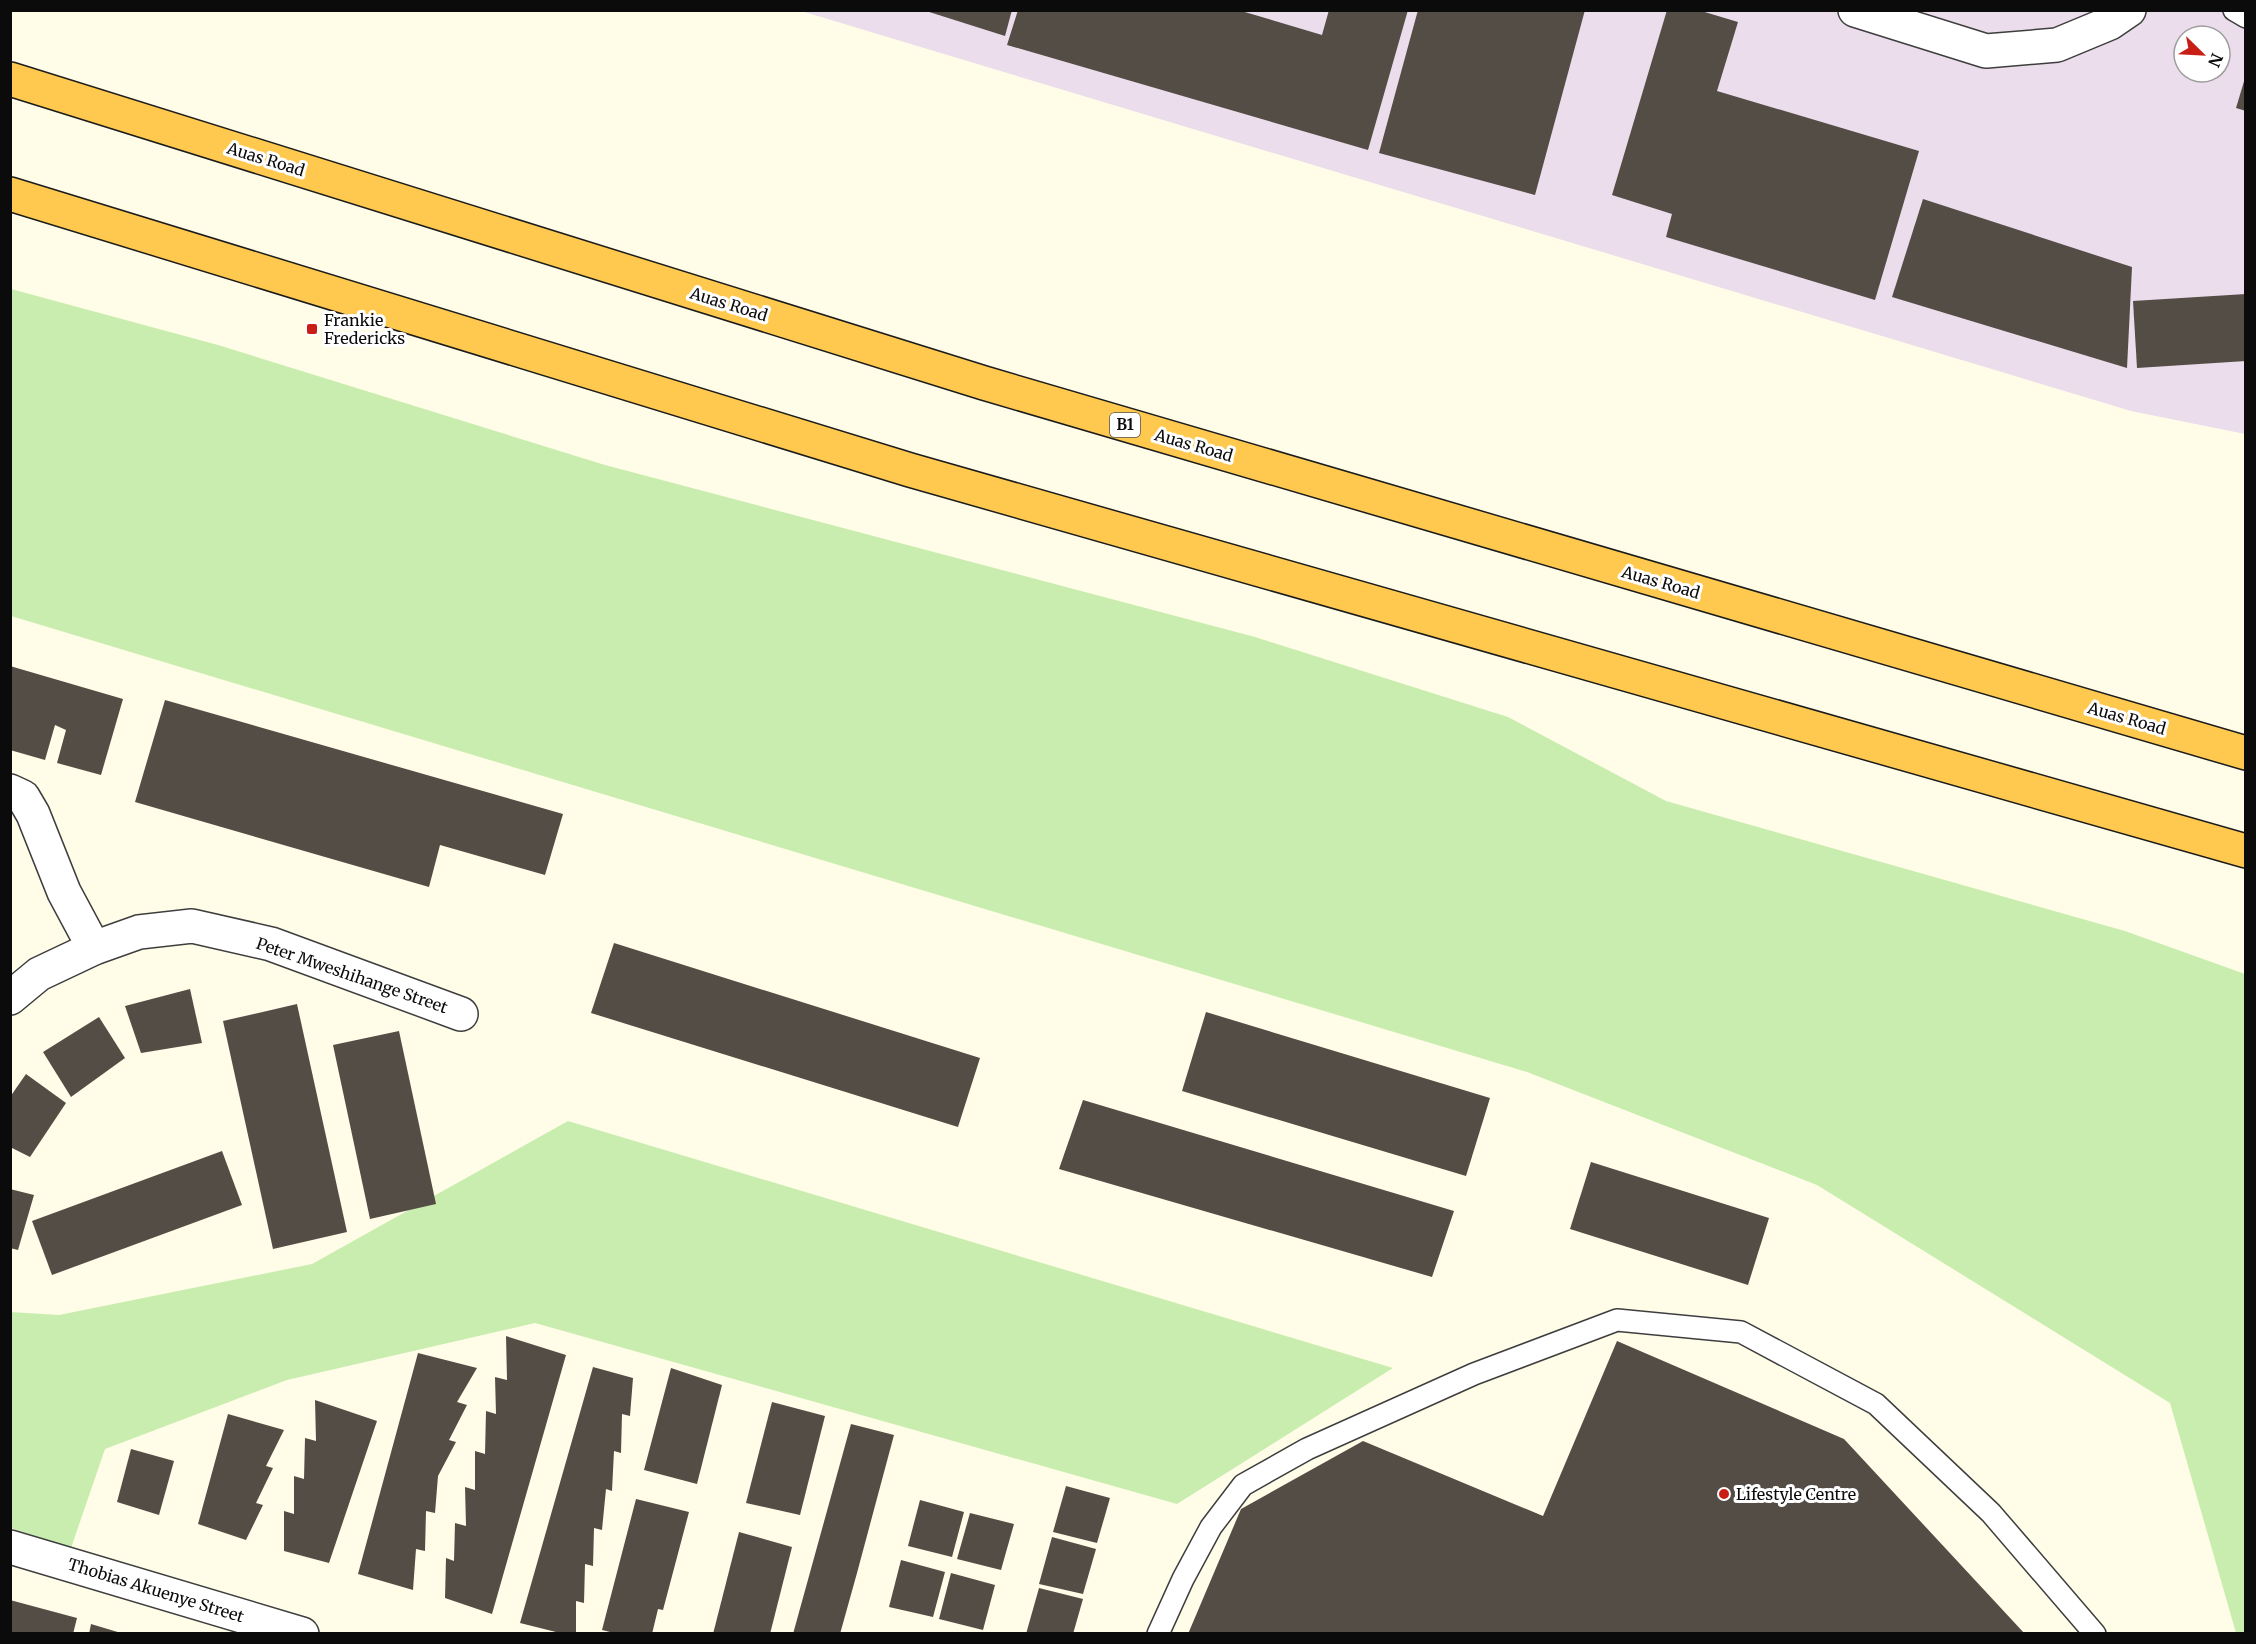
<svg xmlns="http://www.w3.org/2000/svg" width="2256" height="1644" font-family="Merriweather,serif">
<style>
.industrial{fill:#ebddeb;fill-rule:evenodd}
.green{fill:#c9edae}
.building{fill:#544d46}
.lines{fill:none;stroke-linecap:round;stroke-linejoin:round}
.service-casing{stroke:#3e3e3e;stroke-width:24}
.minor-casing{stroke:#3e3e3e;stroke-width:36}
.trunk-casing{stroke:#1c1c1c;stroke-width:36}
.service{stroke:#fff;stroke-width:21}
.minor{stroke:#fff;stroke-width:33}
.trunk{stroke:#ffc94f;stroke-width:33}
.poi-dot{fill:#c81e15;stroke:#fff;stroke-width:2}
.labels{text-anchor:middle;stroke-width:6;stroke-linejoin:round;paint-order:stroke}
.shield{fill:#fff;stroke:#545454;stroke-width:1.5}
.shield-label{font-size:15px;font-weight:bold;fill:#0b0b0b}
.street-label{font-size:16px;fill:#0b0b0b;stroke:#fff}
.poi-label{font-size:16px;fill:#0b0b0b;stroke:#fff;text-anchor:start}
</style>
<rect width="100%" height="100%" fill="#fffde8"/>
<!-- industrial -->
<path class="industrial" d="M801,11H2245V434L2131,411ZM2184,36H2220V72H2184Z"/>
<!-- green -->
<g class="green">
<path d="M11,289L218,345L605,465L1255,637L1508,717L1666,801L2125,931L2245,974V1633H2236L2170,1403L1817,1185L1527,1072L11,616Z"/>
<path d="M568,1121L1393,1368L1177,1504L535,1323L287,1380L105,1449L71,1548L11,1528L10,1312L59,1315L312,1264Z"/>
</g>
<!-- building -->
<g class="building">
<path d="M923,10H1012L1005,36Z"/>
<path d="M1018,10H1238L1322,35L1329,10H1408L1368,150L1007,45Z"/>
<path d="M1418,10H1585L1535,195L1379,153Z"/>
<path d="M1667,10H1698L1738,22L1717,91L1919,151L1875,300L1666,237L1672,214L1612,195Z"/>
<path d="M2245,78H2246V111L2236,108Z"/>
<path d="M1923,199L2132,267L2127,368L1892,297Z"/>
<path d="M2246,294V361L2137,368L2133,301Z"/>
<path d="M10,666L123,699L101,775L57,763L66,730L55,725L45,760L10,750Z"/>
<path d="M165,700L563,814L545,875L440,845L429,887L135,802Z"/>
<path d="M614,943L980,1058L958,1127L591,1013Z"/>
<path d="M190,989L202,1043L141,1053L125,1006Z"/>
<path d="M297,1004L347,1232L273,1249L223,1021Z"/>
<path d="M1206,1012L1490,1098L1466,1176L1182,1091Z"/>
<path d="M99,1017L125,1058L71,1097L43,1052Z"/>
<path d="M399,1031L436,1204L370,1219L333,1045Z"/>
<path d="M26,1074L66,1103L30,1157L10,1147V1097Z"/>
<path d="M1083,1100L1454,1211L1432,1277L1059,1169Z"/>
<path d="M222,1151L242,1205L52,1275L32,1221Z"/>
<path d="M1591,1162L1769,1218L1748,1285L1570,1229Z"/>
<path d="M10,1189L34,1195L18,1250L10,1248Z"/>
<path d="M506,1336L566,1355L492,1614L445,1598L446,1558L454,1561L455,1523L466,1526L465,1487L475,1490V1451L485,1454L486,1411L496,1414L495,1377L507,1380Z"/>
<path d="M1617,1341L1844,1439L2025,1634H1188L1241,1509L1363,1441L1543,1516Z"/>
<path d="M418,1353L477,1368L457,1402L467,1405L449,1440L456,1442L438,1476L435,1513L426,1511L425,1551L416,1549L413,1590L358,1574Z"/>
<path d="M593,1367L633,1378L630,1416L622,1414L621,1453L614,1451L612,1491L606,1489L602,1530L594,1528L593,1566L585,1564L584,1603L576,1601V1634H564L520,1623Z"/>
<path d="M671,1368L722,1385L697,1484L644,1470Z"/>
<path d="M315,1400L377,1421L329,1563L284,1551V1511L294,1514V1476L304,1479L305,1438L316,1441Z"/>
<path d="M772,1402L825,1416L800,1515L746,1503Z"/>
<path d="M228,1414L284,1430L266,1466L273,1468L256,1503L263,1505L246,1540L198,1524Z"/>
<path d="M851,1424L894,1435L857,1573L840,1634H793Z"/>
<path d="M131,1449L174,1461L159,1515L117,1502Z"/>
<path d="M1066,1486L1110,1498L1097,1543L1053,1532Z"/>
<path d="M636,1499L689,1512L663,1610L658,1609L652,1634L634,1632L618,1634L602,1630Z"/>
<path d="M920,1500L964,1512L952,1557L908,1546Z"/>
<path d="M970,1513L1014,1524L1001,1570L957,1559Z"/>
<path d="M739,1532L792,1547L770,1634H713Z"/>
<path d="M1052,1537L1096,1549L1083,1594L1039,1584Z"/>
<path d="M901,1560L945,1572L933,1617L889,1607Z"/>
<path d="M951,1573L995,1585L983,1630L939,1619Z"/>
<path d="M1039,1588L1083,1599L1073,1634H1026Z"/>
<path d="M10,1600L77,1618L73,1634H10Z"/>
<path d="M91,1624L121,1633V1634H89Z"/>
</g>
<g class="lines">
<defs>
<g id="service">
<path d="M2234,10L2246,17"/>
<path d="M1158,1634L1183,1579L1211,1527L1243,1485L1307,1449L1474,1374L1617,1320L1741,1332L1876,1404L1991,1513L2095,1634"/>
</g>
<g id="minor">
<path d="M1855,10L1986,51L2057,45L2110,23L2129,10"/>
<path d="M10,791L23,797L33,814L64,892L94,948"/>
<path d="M10,998L39,974L94,948L139,932L192,926L271,944L461,1014"/>
<path d="M10,1547L302,1634"/>
</g>
<g id="trunk">
<path d="M10,79L984,383L2246,753"/>
<path d="M10,194L910,470L2246,851"/>
</g>
</defs>
<!-- service casing -->
<use href="#service" class="service-casing"/>
<!-- minor casing -->
<use href="#minor" class="minor-casing"/>
<!-- trunk casing -->
<use href="#trunk" class="trunk-casing"/>
<!-- service -->
<use href="#service" class="service"/>
<!-- minor -->
<use href="#minor" class="minor"/>
<!-- trunk -->
<use href="#trunk" class="trunk"/>
</g>
<!-- markers -->
<g class="poi-dot">
<rect x="306" y="323" width="12" height="12" rx="3"/>
<circle cx="1724" cy="1494" r="6"/>
</g>
<g class="labels">
<!-- shield labels -->
<rect class="shield" x="1110" y="413" width="30" height="24" rx="4.5"/>
<g class="shield-label">
<text x="1125" y="430">B1</text>
</g>
<!-- street labels -->
<g class="street-label">
<text transform="translate(266 159) rotate(17)" y="6">Auas Road</text>
<text transform="translate(729 304) rotate(17)" y="6">Auas Road</text>
<text transform="translate(1194 445) rotate(16)" y="6">Auas Road</text>
<text transform="translate(1661 582) rotate(16)" y="6">Auas Road</text>
<text transform="translate(2127 718) rotate(16)" y="6">Auas Road</text>
<text transform="translate(352 975) rotate(19)" y="6">Peter Mweshihange Street</text>
<text transform="translate(156 1590) rotate(17)" y="6">Thobias Akuenye Street</text>
</g>
<!-- poi labels -->
<g class="poi-label">
<text x="324" y="326">Frankie<tspan x="324" dy="18">Fredericks</tspan></text>
<text x="1736" y="1500">Lifestyle Centre</text>
</g>
</g>
<!-- border -->
<rect width="2256" height="1644" fill="none" stroke="#0b0b0b" stroke-width="24"/>
<!-- north arrow -->
<g transform="translate(2202 54) rotate(114)"><circle r="28" fill="#ffffff" stroke="#9d9d9d" stroke-width="1.5"/>
<path d="M0-4.5L10 22L0 15L-10 22Z" fill="#c81e15"/>
<text y="-9" font-size="16" font-weight="bold" text-anchor="middle" fill="#0b0b0b">N</text>
</g>
</svg>
